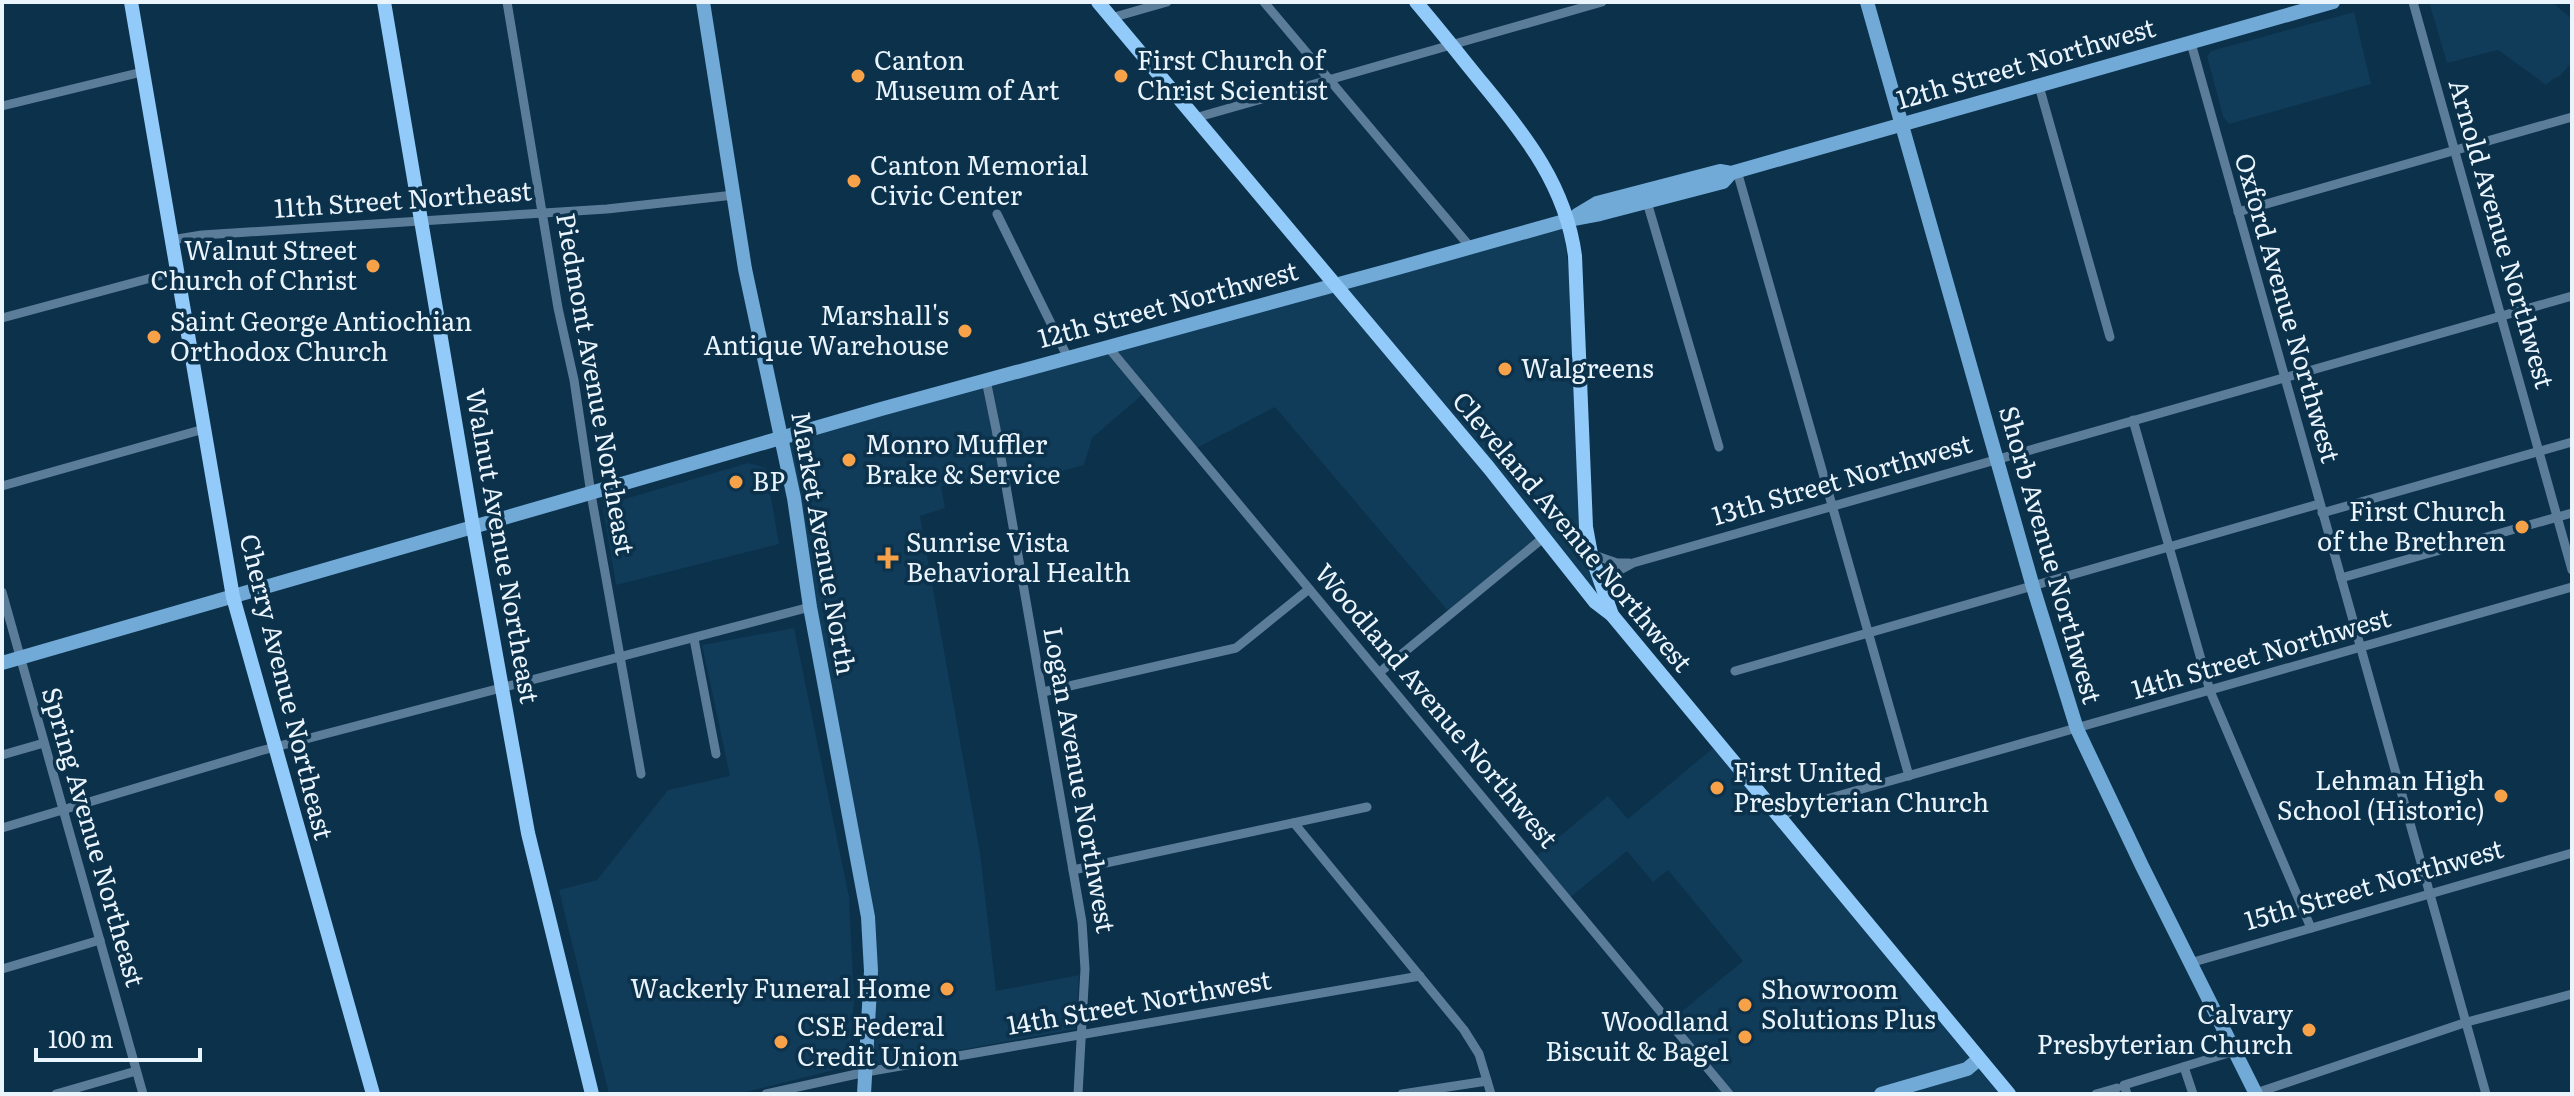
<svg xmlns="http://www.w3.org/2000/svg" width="2574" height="1096" font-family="Literata,serif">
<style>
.built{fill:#103b59}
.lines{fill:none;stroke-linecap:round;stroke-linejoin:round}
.street{stroke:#5b7d99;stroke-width:9}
.secondary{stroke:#71aad7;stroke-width:14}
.primary{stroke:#92cbf9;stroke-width:14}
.poi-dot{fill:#f7a149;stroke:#0c314b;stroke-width:3}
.labels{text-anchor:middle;stroke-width:7;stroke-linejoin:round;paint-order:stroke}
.poi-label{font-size:26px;fill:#eaf4fd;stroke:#0c314b;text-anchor:start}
.street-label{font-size:26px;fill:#eaf4fd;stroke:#0c314b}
</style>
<rect width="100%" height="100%" fill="#0c314b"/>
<!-- built -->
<g class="built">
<path d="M2429,2H2552L2572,19V62L2560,76L2554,78L2546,85L2498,50L2447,63Z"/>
<path d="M2354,12L2371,84L2229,124L2223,116L2207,56L2211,51Z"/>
<path d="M1564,229L1573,313L1580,532L1595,589L1588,585L1547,532L1449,612L1275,407L1189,452L1142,395L1092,438L1084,465L1013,485L1008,470L941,486L945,508L920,516L980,853L996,991L1079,975L1076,1029L871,1066L876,953L787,440Z"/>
<path d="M748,463L766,468L779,544L616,585L603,508L611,503Z"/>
<path d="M794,628L849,897L854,1000L849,1063L846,1067L738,1094H609L559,890L597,880L668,790L730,776L702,645Z"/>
<path d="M1718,744L2009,1094H1712L1722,1086L1669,1022L1743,961L1668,870L1653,882L1627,851L1568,899L1534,858L1608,796L1628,819Z"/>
</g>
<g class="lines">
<!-- street -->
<g class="street">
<path d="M507,2L558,308L574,380L591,494L641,774"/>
<path d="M1264,2L1471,248"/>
<path d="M2413,2L2572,570"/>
<path d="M1111,18L1167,2"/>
<path d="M2191,43L2486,1094"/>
<path d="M2039,86L2110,337"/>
<path d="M2,106L142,72"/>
<path d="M1195,118L1602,2"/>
<path d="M1737,171L1909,776"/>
<path d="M1647,202L1719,447"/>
<path d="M2238,212L2572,117"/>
<path d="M997,214L1068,358"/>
<path d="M171,240L202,235L607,209L734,195"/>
<path d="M2,318L177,271"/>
<path d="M1108,347L1729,1094"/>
<path d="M986,380L996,429L1082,922L1085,969L1078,1094"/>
<path d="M2133,420L2210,691L2311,928"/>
<path d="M2,486L204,429"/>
<path d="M2322,513L2572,442"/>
<path d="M1591,554L1617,563H1629"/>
<path d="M2341,578L2572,513"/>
<path d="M1604,591L1620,570L1633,563L2572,296"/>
<path d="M2,592L143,1094"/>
<path d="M694,639L716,754"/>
<path d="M1735,671L2319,504"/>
<path d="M1380,672L1543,538"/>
<path d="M1043,692L1236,648L1309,589"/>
<path d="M2,755L44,743"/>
<path d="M1780,818L1795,808L2572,587"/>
<path d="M1294,823L1464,1030L1479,1054L1491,1094"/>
<path d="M2,828L260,751L810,607"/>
<path d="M1073,870L1367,807"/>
<path d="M2190,963L2572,853"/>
<path d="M2,969L100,940"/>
<path d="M2184,1067L2193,1094"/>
<path d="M2256,1093L2467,1022L2572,994"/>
<path d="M56,1094L136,1071"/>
<path d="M766,1094L866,1072L1420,976"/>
<path d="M1402,1094L1487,1081"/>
<path d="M2096,1094L2117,1088"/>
<path d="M2127,1094L2124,1085L2235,1051"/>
</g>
<!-- secondary -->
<g class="secondary">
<path d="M703,2L745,269L794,498L810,607L868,917L871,971L864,1094"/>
<path d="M1867,2L2033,587L2077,729L2142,866L2256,1094"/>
<path d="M1577,215L1597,203L1720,171L1731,173L2333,2"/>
<path d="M2,663L881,409L1394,269L1568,220L1600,214L1723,182L1731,173"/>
<path d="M1881,1094L1967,1069L1979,1059"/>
</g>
<!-- primary -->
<g class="primary">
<path d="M131,2L233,597L373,1094"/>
<path d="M384,2L473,527L528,833L592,1094"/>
<path d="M1098,2L1489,468L1595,602L1612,615L2009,1094"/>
<path d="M1416,2C1439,29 1461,57 1483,84C1526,136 1566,187 1575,256L1586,527L1591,554L1612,615"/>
</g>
</g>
<!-- markers -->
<g class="poi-dot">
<circle cx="858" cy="76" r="8"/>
<circle cx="1121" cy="76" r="8"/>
<circle cx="854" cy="181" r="8"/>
<circle cx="373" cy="266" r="8"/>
<circle cx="965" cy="331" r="8"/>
<circle cx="154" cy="337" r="8"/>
<circle cx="1505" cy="369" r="8"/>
<circle cx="849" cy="460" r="8"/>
<circle cx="736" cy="482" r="8"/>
<circle cx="2522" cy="527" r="8"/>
<path d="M884 546h8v8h8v8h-8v8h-8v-8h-8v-8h8z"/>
<circle cx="1717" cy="788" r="8"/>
<circle cx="2501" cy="796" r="8"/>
<circle cx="947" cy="989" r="8"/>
<circle cx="1745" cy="1005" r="8"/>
<circle cx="2309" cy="1030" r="8"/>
<circle cx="1745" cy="1037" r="8"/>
<circle cx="781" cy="1042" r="8"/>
</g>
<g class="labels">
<!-- poi labels -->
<g class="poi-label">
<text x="874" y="70">Canton<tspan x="874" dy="30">Museum of Art</tspan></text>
<text x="1137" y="70">First Church of<tspan x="1137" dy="30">Christ Scientist</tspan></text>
<text x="870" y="175">Canton Memorial<tspan x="870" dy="30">Civic Center</tspan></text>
<text x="357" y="260" text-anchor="end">Walnut Street<tspan x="357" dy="30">Church of Christ</tspan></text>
<text x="949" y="325" text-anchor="end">Marshall's<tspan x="949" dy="30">Antique Warehouse</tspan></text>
<text x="170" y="331">Saint George Antiochian<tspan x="170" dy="30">Orthodox Church</tspan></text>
<text x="1521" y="378">Walgreens</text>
<text x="865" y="454">Monro Muffler<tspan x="865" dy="30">Brake &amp; Service</tspan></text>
<text x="752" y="491">BP</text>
<text x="2506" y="521" text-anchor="end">First Church<tspan x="2506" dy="30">of the Brethren</tspan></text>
<text x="906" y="552">Sunrise Vista<tspan x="906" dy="30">Behavioral Health</tspan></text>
<text x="1733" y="782">First United<tspan x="1733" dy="30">Presbyterian Church</tspan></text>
<text x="2485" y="790" text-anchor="end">Lehman High<tspan x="2485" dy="30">School (Historic)</tspan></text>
<text x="931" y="998" text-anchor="end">Wackerly Funeral Home</text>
<text x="1761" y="999">Showroom<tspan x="1761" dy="30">Solutions Plus</tspan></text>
<text x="2293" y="1024" text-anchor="end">Calvary<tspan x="2293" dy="30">Presbyterian Church</tspan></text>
<text x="1729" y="1031" text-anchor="end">Woodland<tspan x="1729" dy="30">Biscuit &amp; Bagel</tspan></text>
<text x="797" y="1036">CSE Federal<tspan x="797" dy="30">Credit Union</tspan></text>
</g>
<!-- street labels -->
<g class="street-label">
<text transform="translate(2026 64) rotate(-16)" y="9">12th Street Northwest</text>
<text transform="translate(403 200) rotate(-4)" y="9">11th Street Northeast</text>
<text transform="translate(2501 234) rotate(74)" y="9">Arnold Avenue Northwest</text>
<text transform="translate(1168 305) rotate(-15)" y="9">12th Street Northwest</text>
<text transform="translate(2287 308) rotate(74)" y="9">Oxford Avenue Northwest</text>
<text transform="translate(595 384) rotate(80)" y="9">Piedmont Avenue Northeast</text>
<text transform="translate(1842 480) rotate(-16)" y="9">13th Street Northwest</text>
<text transform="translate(1572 532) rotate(50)" y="9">Cleveland Avenue Northwest</text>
<text transform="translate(823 543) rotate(80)" y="9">Market Avenue North</text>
<text transform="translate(502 546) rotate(80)" y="9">Walnut Avenue Northeast</text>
<text transform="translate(2050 555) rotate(74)" y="9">Shorb Avenue Northwest</text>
<text transform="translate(2261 654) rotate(-16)" y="9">14th Street Northwest</text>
<text transform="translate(286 687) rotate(76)" y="9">Cherry Avenue Northeast</text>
<text transform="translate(1436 706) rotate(50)" y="9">Woodland Avenue Northwest</text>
<text transform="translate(1079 780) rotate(80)" y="9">Logan Avenue Northwest</text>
<text transform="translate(93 837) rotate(74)" y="9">Spring Avenue Northeast</text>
<text transform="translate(2374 885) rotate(-16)" y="9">15th Street Northwest</text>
<text transform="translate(1139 1003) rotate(-10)" y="9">14th Street Northwest</text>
</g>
</g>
<!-- border -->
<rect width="2574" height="1096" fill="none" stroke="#eaf4fd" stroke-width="8"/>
<!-- scale -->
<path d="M36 1048v12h164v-12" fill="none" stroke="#eaf4fd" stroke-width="4"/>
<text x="48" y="1048" font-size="24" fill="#eaf4fd" stroke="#0c314b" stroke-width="6" paint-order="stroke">100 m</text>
</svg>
